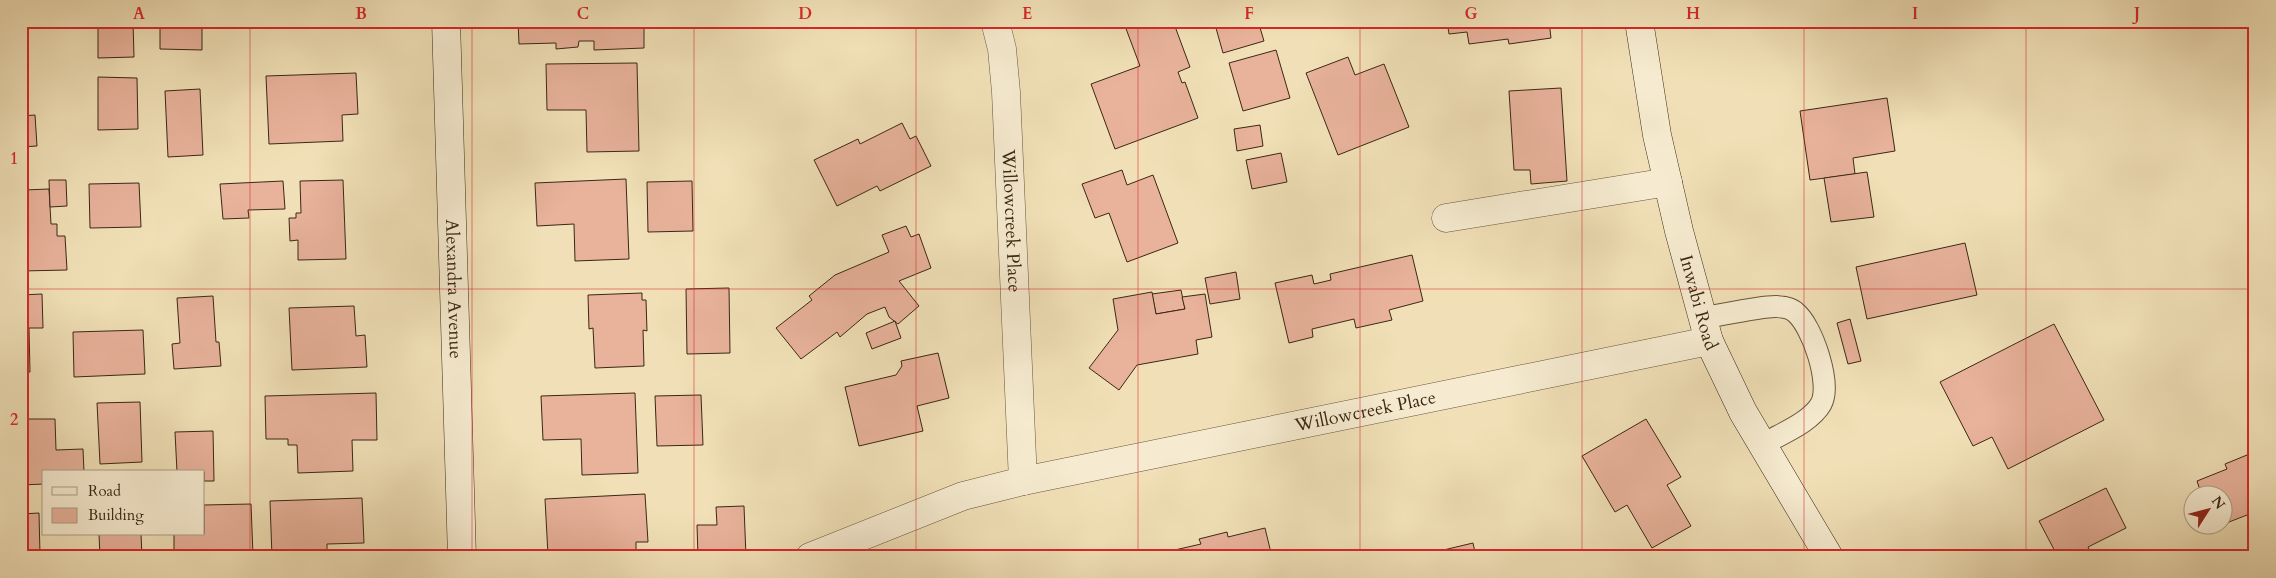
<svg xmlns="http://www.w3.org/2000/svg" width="2276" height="578" font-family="Cardo,serif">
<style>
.building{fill:#e8b29b;stroke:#3a2814}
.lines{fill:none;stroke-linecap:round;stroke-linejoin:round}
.lane-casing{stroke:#68563d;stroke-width:23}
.street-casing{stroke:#68563d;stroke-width:29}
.secondary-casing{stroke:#3a2814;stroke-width:29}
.lane{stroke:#f6ebd0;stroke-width:21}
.street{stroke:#f6ebd0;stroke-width:28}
.secondary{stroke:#f6ebd0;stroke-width:28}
.grid{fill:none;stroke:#d62828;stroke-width:1;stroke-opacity:0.55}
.labels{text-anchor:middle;stroke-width:4;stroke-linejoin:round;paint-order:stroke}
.street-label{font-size:18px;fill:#3a2814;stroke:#f6ebd0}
.neatline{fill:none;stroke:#d62828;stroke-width:2}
.grid-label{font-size:16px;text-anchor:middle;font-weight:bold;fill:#d62828}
</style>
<rect width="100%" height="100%" fill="#f1e0b7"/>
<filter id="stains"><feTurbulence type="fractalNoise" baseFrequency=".004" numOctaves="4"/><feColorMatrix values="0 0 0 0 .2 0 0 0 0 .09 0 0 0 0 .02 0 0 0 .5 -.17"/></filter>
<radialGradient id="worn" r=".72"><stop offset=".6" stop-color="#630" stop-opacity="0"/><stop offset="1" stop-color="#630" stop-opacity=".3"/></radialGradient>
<!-- building -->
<g class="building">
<path d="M98,21H133L134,57L98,58Z"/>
<path d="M160,21H202V50L160,49Z"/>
<path d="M518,21H644V48L594,50V41H579L578,47L556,49V43L519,44Z"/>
<path d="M1138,21H1173L1190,67L1178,72L1182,83L1185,82L1198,118L1115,149L1091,84L1140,66L1125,26Z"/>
<path d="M1214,21H1237L1238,26L1258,21L1264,41L1223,53Z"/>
<path d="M1447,21H1549L1551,38L1509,44L1508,39L1469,44L1467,32L1449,34Z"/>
<path d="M1958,21H1978L1959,25Z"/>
<path d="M1276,50L1290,98L1243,111L1229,63Z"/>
<path d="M1348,57L1355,75L1384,64L1409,127L1338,155L1306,73Z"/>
<path d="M637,63L639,151L587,152L586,110H547L546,64Z"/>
<path d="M356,73L358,114L342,115L343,141L269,144L266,76Z"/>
<path d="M98,77L137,78L138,129L98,130Z"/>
<path d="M1561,88L1567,181L1531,184L1530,170H1514L1509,91Z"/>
<path d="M200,89L203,155L168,157L165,91Z"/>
<path d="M1887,98L1895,151L1853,158L1855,174L1810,180L1800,111Z"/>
<path d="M35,115L37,146L21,147V116Z"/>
<path d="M902,123L910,139L916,136L931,166L880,191L877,186L837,206L814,160L858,139L860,144Z"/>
<path d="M1260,125L1263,146L1237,151L1234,129Z"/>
<path d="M1281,153L1287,182L1252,189L1246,160Z"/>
<path d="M1122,170L1127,185L1153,175L1178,243L1127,262L1109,213L1095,218L1082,184Z"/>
<path d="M1867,172L1874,217L1831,222L1824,178Z"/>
<path d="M21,177H23L24,190L49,189L51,224H57V236H65L67,270L21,271Z"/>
<path d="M626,179L629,259L575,261L574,224L537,226L535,183Z"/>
<path d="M49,180H66L67,206L50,207Z"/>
<path d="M343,180L346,259L298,260V240L290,241L289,218H296V213H301L300,181Z"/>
<path d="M283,181L285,209L248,210L249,218L223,219L220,184Z"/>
<path d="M692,181L693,231L648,232L647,182Z"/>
<path d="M139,183L141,227L90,228L89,184Z"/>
<path d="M906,226L911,237L919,234L931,268L899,281L919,306L898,324L889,317L885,307L867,314L840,337L837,332L801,359L776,328L812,300L809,296L835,275L889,252L882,235Z"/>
<path d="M1965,243L1977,295L1867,319L1856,267Z"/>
<path d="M1412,255L1423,301L1389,310L1392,320L1356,328L1354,319L1312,329L1313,337L1289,343L1275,283L1312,275L1314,284L1331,280L1330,274Z"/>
<path d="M1236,272L1240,299L1210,304L1205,278Z"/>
<path d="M729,288L730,353L687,354L686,289Z"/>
<path d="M1181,290L1185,309L1156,314L1152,294Z"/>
<path d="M1152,292L1156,314L1185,309L1182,297L1205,294L1212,337L1196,340L1198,354L1137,365L1119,390L1089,368L1118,330L1113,299Z"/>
<path d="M642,293V300H646L647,331L643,330L644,366L595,368L593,328L589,329L588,295Z"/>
<path d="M42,294L43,328H29L30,372L21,373V295Z"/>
<path d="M213,296L216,342H219L221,366L174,369L172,344L180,343L177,298Z"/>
<path d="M354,306L356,336L365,335L367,367L292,370L289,308Z"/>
<path d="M1850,319L1861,361L1848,364L1837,323Z"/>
<path d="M895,321L901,338L872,349L866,333Z"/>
<path d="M2054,324L2104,420L2008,469L1992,437L1973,446L1940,382Z"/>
<path d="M143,330L145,374L74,377L73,332Z"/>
<path d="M938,353L949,398L917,406L923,431L859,446L845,387L896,375L902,366L901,361Z"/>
<path d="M376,393L377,440H352L353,471L298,473L297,445H288V439H266L265,396Z"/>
<path d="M635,393L638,473L582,475L581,439L543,440L541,396Z"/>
<path d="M701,395L703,445L657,446L655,396Z"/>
<path d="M140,402L142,462L100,464L97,403Z"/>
<path d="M21,419H55L56,450L83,449L84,472H44V484L21,485Z"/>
<path d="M1646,419L1681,477L1667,485L1691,526L1652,548L1627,505L1615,512L1582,456Z"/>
<path d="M213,431L214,481H204V472H177L175,432Z"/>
<path d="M2255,437V454L2249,439Z"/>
<path d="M2247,455L2250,461L2255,459V521L2250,522L2247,515L2224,524V496H2202L2197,481L2227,469L2225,464Z"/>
<path d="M2106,488L2126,528L2088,547L2091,553L2084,557H2058L2039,521Z"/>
<path d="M645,494L648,542H636V557L548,555L545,499Z"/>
<path d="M362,498L364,543L327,544V557H272L270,501Z"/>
<path d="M251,504L253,555L174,557V534H204V505Z"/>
<path d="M744,506L746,557H698L697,525H717L716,507Z"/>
<path d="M39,513L40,555L95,553V557H21V514Z"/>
<path d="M1265,528L1272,557H1167L1166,552L1201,544L1199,539L1227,532L1228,537Z"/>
<path d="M99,534H141L142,557H100Z"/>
<path d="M1473,543L1476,557H1414Z"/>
<path d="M2192,551L2194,557H2179Z"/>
</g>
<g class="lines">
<defs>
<path id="lane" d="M1702,318C1717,316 1770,304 1781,307C1785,307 1792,309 1795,312C1812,325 1832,384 1821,404C1810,423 1780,434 1762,445"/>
<g id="street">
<path id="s1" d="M995,21L1002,49L1006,92L1023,481"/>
<path d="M1446,218L1668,182"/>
<path id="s2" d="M810,557L963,496L1023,481L1709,341"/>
</g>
<g id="secondary">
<path id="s3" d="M446,21L462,557"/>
<path id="s4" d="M1639,21L1657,135L1679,231L1709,341L1743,412L1829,557"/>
</g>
</defs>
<!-- lane casing -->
<use href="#lane" class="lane-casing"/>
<!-- street casing -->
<use href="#street" class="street-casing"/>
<!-- secondary casing -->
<use href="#secondary" class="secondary-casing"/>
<!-- lane -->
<use href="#lane" class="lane"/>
<!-- street -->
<use href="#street" class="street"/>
<!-- secondary -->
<use href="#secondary" class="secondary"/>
</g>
<!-- grid -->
<path class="grid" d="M250,21V557M472,21V557M694,21V557M916,21V557M1138,21V557M1360,21V557M1582,21V557M1804,21V557M2026,21V557M21,289H2255"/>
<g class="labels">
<!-- street labels -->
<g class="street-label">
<text dy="6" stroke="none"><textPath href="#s1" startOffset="201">Willowcreek Place</textPath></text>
<text dy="6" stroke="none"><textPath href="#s3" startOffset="268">Alexandra Avenue</textPath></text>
<text dy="6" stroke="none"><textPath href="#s4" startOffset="288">Inwabi Road</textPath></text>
<text dy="6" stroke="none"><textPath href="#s2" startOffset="576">Willowcreek Place</textPath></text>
</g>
</g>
<!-- margin -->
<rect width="2276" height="578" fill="none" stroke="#f1e0b7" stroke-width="55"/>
<!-- legend -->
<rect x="42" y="470" width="162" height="65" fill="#f6ebd0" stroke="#ab9d85"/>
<rect x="52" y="487" width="25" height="8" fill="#f6ebd0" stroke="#ab9d85"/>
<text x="88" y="496" font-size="15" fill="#3a2814">Road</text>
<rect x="52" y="508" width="25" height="15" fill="#e8b29b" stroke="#ab9d85"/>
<text x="88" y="520" font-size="15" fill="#3a2814">Building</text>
<!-- north arrow -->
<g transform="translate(2208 510) rotate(54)"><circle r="24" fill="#f6ebd0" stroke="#ab9d85"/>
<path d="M0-4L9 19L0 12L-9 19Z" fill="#8f2418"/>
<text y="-8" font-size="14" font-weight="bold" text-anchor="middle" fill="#3a2814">N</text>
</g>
<rect x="28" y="28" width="2220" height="522" class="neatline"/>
<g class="grid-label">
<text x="139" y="19">A</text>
<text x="361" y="19">B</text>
<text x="583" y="19">C</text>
<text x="805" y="19">D</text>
<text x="1027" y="19">E</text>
<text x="1249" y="19">F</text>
<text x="1471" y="19">G</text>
<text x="1693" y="19">H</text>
<text x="1915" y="19">I</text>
<text x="2137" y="19">J</text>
<text x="14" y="164">1</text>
<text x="14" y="425">2</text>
</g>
<rect width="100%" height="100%" filter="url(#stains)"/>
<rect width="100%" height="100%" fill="url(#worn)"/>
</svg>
